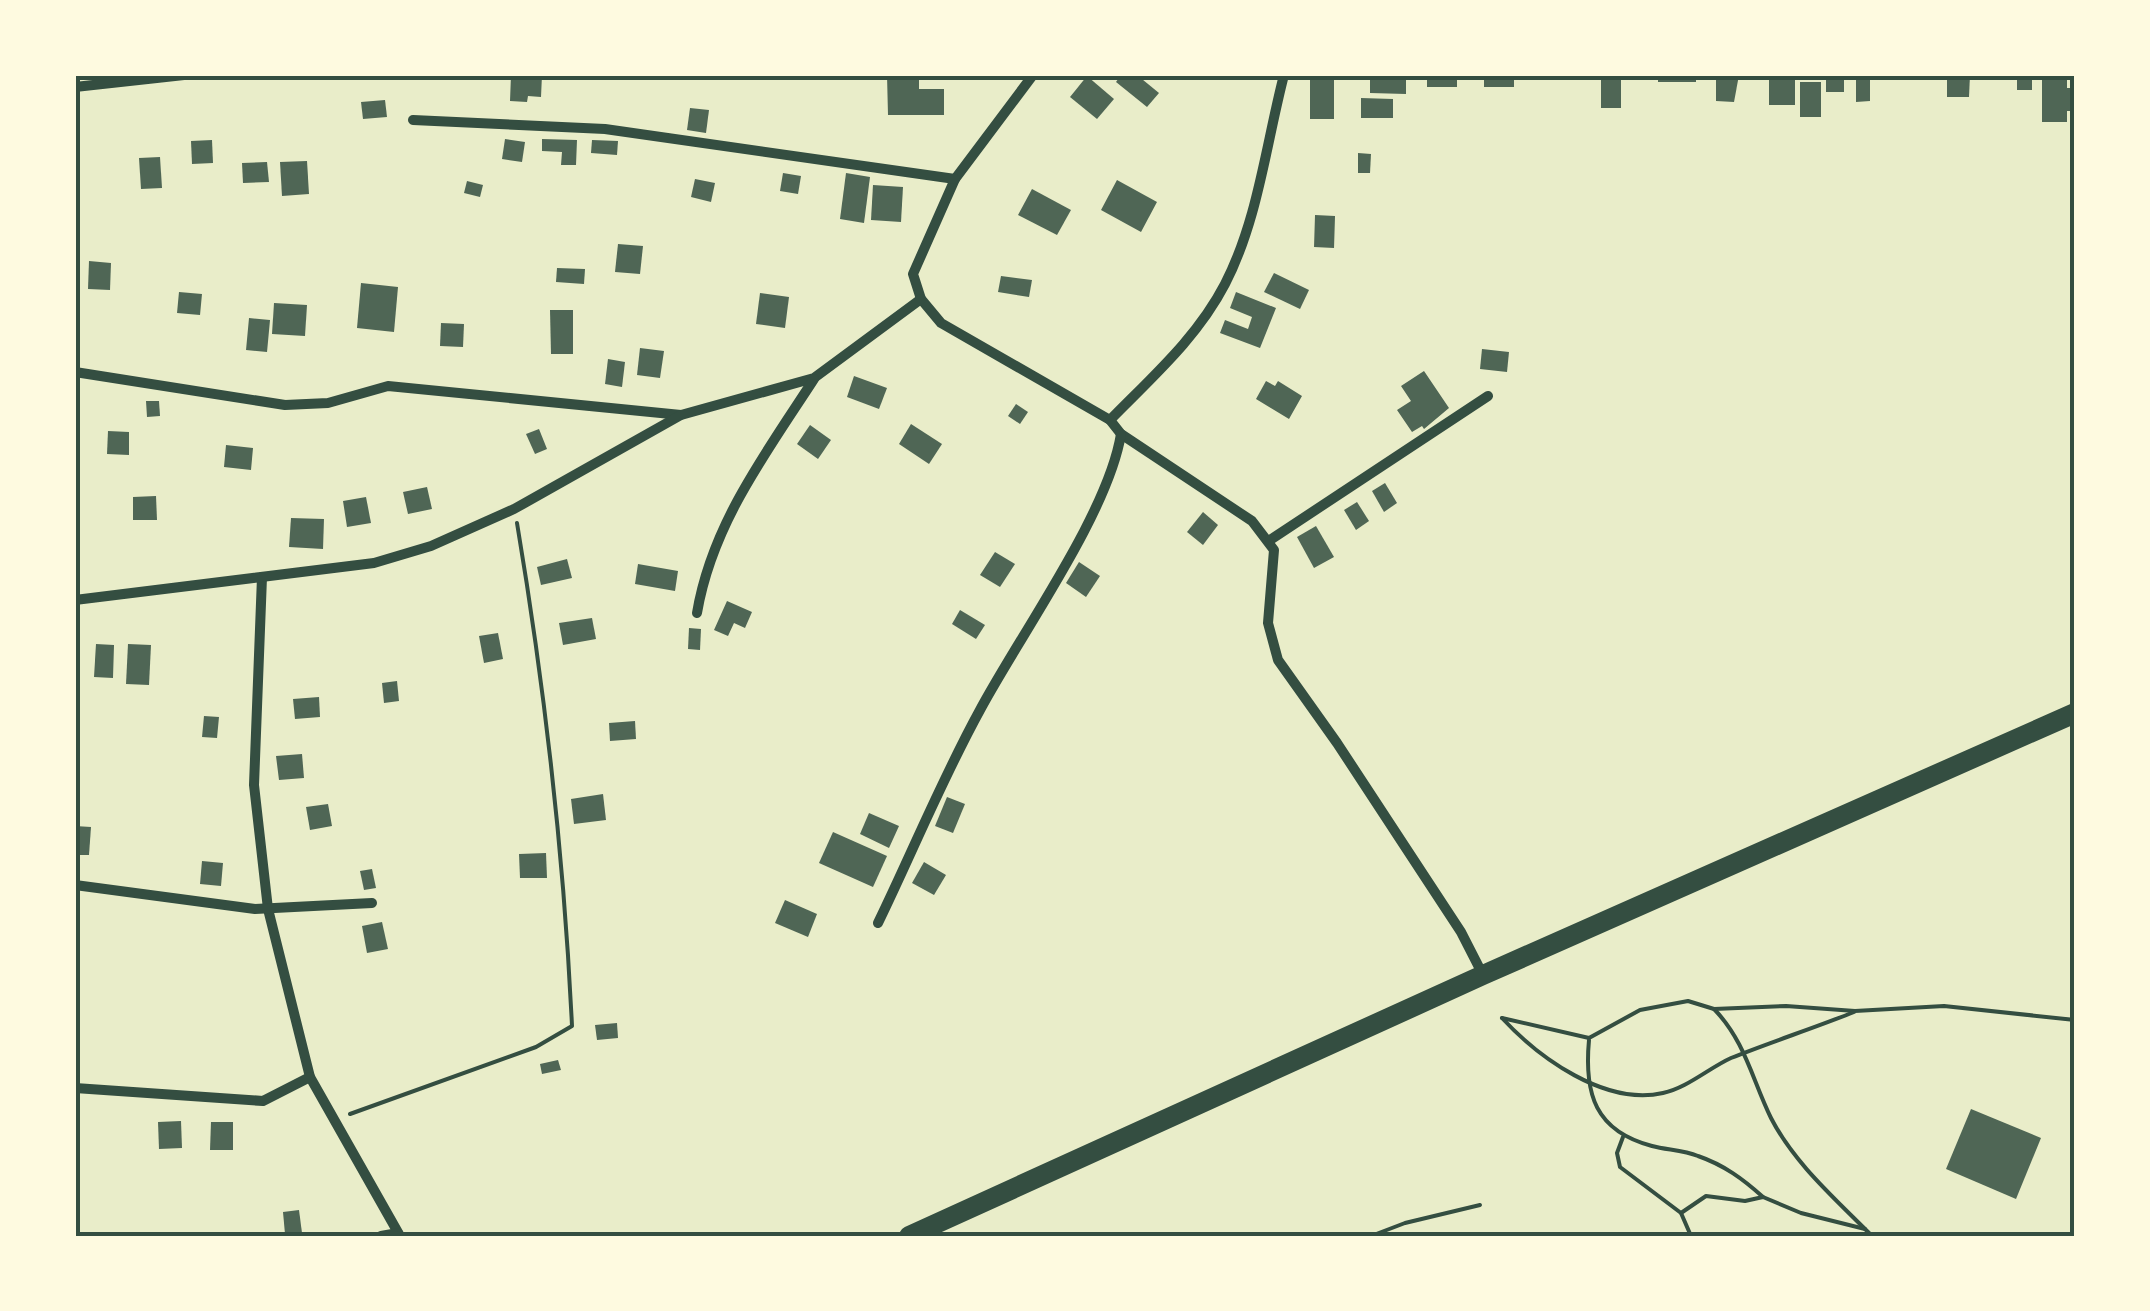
<svg xmlns="http://www.w3.org/2000/svg" width="2150" height="1311" font-family="'Noto Sans',sans-serif">
<style>
.building{fill:#4f6655}
.lines{fill:none;stroke-linecap:round;stroke-linejoin:round}
.path{stroke:#344e41;stroke-width:4}
.minor{stroke:#344e41;stroke-width:10}
.trunk{stroke:#344e41;stroke-width:20}
.neatline{fill:none;stroke:#344e41;stroke-width:4}
</style>
<rect width="100%" height="100%" fill="#e9edc9"/>
<!-- building -->
<g class="building">
<path d="M511,75H542L541,97L528,96L527,102L510,101Z"/>
<path d="M887,75H919V89H944V115H888Z"/>
<path d="M1121,75H1137L1159,93L1147,107L1116,82Z"/>
<path d="M1370,75H1406V94L1370,93Z"/>
<rect x="1427" y="75" width="30" height="12"/>
<rect x="1484" y="75" width="30" height="12"/>
<rect x="1658" y="75" width="38" height="7"/>
<path d="M1716,75H1739L1734,102L1716,101Z"/>
<rect x="1769" y="75" width="26" height="30"/>
<rect x="1826" y="75" width="18" height="17"/>
<path d="M1856,75H1870V101L1856,102Z"/>
<path d="M1947,75H1970L1969,97H1947Z"/>
<rect x="2017" y="75" width="15" height="15"/>
<path d="M2042,75H2067V88H2075V111H2067V122H2042Z"/>
<path d="M1087,76L1114,99L1097,119L1070,97Z"/>
<rect x="1601" y="76" width="20" height="32"/>
<rect x="1310" y="79" width="24" height="40"/>
<rect x="1800" y="82" width="21" height="35"/>
<path d="M1361,98L1393,99V118H1361Z"/>
<path d="M385,100L387,117L363,119L361,102Z"/>
<path d="M690,108L709,110L706,133L687,130Z"/>
<path d="M505,139L525,142L522,162L502,159Z"/>
<path d="M542,139L577,140L576,165H561L562,152L542,151Z"/>
<path d="M212,140L213,163L192,164L191,141Z"/>
<path d="M592,140L618,141L617,155L591,153Z"/>
<path d="M1358,153L1371,154L1370,173H1358Z"/>
<path d="M160,157L162,188L141,189L139,158Z"/>
<path d="M307,161L309,194L282,196L280,162Z"/>
<path d="M267,162L269,182L243,183L242,163Z"/>
<path d="M783,173L801,176L798,194L780,191Z"/>
<path d="M846,173L870,177L864,223L840,219Z"/>
<path d="M695,179L715,183L711,202L691,197Z"/>
<path d="M1117,180L1157,202L1141,232L1101,210Z"/>
<path d="M467,181L483,185L480,197L464,193Z"/>
<path d="M873,185L903,187L901,222L871,220Z"/>
<path d="M1032,189L1071,210L1057,235L1018,215Z"/>
<path d="M1315,215L1335,216L1334,248L1314,247Z"/>
<path d="M618,244L643,246L640,274L615,272Z"/>
<path d="M89,261L111,263L110,290L88,289Z"/>
<path d="M557,268L585,269L584,284L556,282Z"/>
<path d="M1274,273L1309,290L1300,309L1264,292Z"/>
<path d="M1001,276L1032,280L1029,297L998,292Z"/>
<path d="M361,283L398,287L394,332L357,328Z"/>
<path d="M179,292L202,294L200,315L177,313Z"/>
<path d="M1236,292L1276,308L1260,348L1220,333L1225,320L1248,329L1252,317L1230,308Z"/>
<path d="M760,293L789,297L785,328L756,324Z"/>
<path d="M274,303L307,305L305,336L272,334Z"/>
<path d="M550,310H573V354H551Z"/>
<path d="M249,318L270,320L267,352L246,350Z"/>
<path d="M441,323L464,324L463,347L440,346Z"/>
<path d="M640,348L664,351L660,378L637,375Z"/>
<path d="M1482,349L1509,352L1507,372L1480,369Z"/>
<path d="M608,359L625,362L622,387L605,384Z"/>
<path d="M1424,371L1449,408L1424,429L1422,426L1412,432L1397,410L1411,401L1401,386Z"/>
<path d="M854,376L887,388L879,409L847,397Z"/>
<path d="M1266,381L1275,386L1278,381L1302,396L1289,419L1256,399Z"/>
<path d="M146,401H159L160,416L147,417Z"/>
<path d="M1016,404L1028,412L1020,424L1008,416Z"/>
<path d="M911,424L942,444L929,464L899,444Z"/>
<path d="M810,425L831,440L818,459L797,444Z"/>
<path d="M539,429L547,449L535,454L526,434Z"/>
<path d="M108,431L129,432V455L107,454Z"/>
<path d="M226,445L253,448L251,470L224,467Z"/>
<path d="M1385,483L1397,503L1384,512L1372,491Z"/>
<path d="M427,487L432,509L408,514L403,492Z"/>
<path d="M156,496L157,520H133V497Z"/>
<path d="M366,497L371,523L347,527L343,501Z"/>
<path d="M1357,502L1369,521L1356,530L1344,510Z"/>
<path d="M1203,512L1218,525L1203,545L1187,532Z"/>
<path d="M291,518L324,519L323,549L289,547Z"/>
<path d="M1316,526L1334,557L1314,568L1297,537Z"/>
<path d="M995,552L1015,564L1000,587L980,575Z"/>
<path d="M567,559L572,578L541,585L537,567Z"/>
<path d="M1079,562L1100,576L1086,597L1066,583Z"/>
<path d="M638,564L678,571L675,591L635,584Z"/>
<path d="M727,601L752,612L745,628L734,623L728,636L714,630Z"/>
<path d="M960,610L985,625L976,639L952,624Z"/>
<path d="M592,618L596,639L563,645L559,623Z"/>
<path d="M689,628L701,629L700,650L688,649Z"/>
<path d="M498,633L503,659L484,663L479,636Z"/>
<path d="M96,644L114,645L113,678L94,677Z"/>
<path d="M128,644L151,645L149,685L126,684Z"/>
<path d="M397,681L399,701L384,703L382,683Z"/>
<path d="M319,697L320,717L295,719L293,699Z"/>
<path d="M204,716L219,717L217,738L202,737Z"/>
<path d="M635,721L636,739L610,741L609,723Z"/>
<path d="M302,754L304,778L279,780L276,756Z"/>
<path d="M603,794L606,820L574,824L571,799Z"/>
<path d="M947,797L965,804L953,833L935,826Z"/>
<path d="M328,804L332,826L310,830L306,807Z"/>
<path d="M869,813L899,826L889,848L860,834Z"/>
<path d="M75,826L91,827L89,855H75Z"/>
<path d="M833,832L887,856L873,887L819,863Z"/>
<path d="M546,853L547,878H520L519,854Z"/>
<path d="M202,861L223,863L221,886L200,884Z"/>
<path d="M924,862L946,875L934,895L912,883Z"/>
<path d="M372,869L376,888L364,890L360,871Z"/>
<path d="M785,900L817,914L808,937L775,923Z"/>
<path d="M382,922L388,949L367,953L362,926Z"/>
<path d="M617,1023L618,1038L597,1040L595,1025Z"/>
<path d="M558,1060L561,1070L542,1074L540,1064Z"/>
<path d="M1971,1109L2041,1138L2016,1199L1946,1169Z"/>
<path d="M181,1121L182,1148L159,1149L158,1122Z"/>
<path d="M211,1122H233V1150H210Z"/>
<path d="M299,1210L302,1233L285,1234L283,1212Z"/>
</g>
<g class="lines">
<!-- path -->
<g class="path">
<path d="M1714,1009C1745,1041 1752,1079 1771,1118C1793,1161 1831,1195 1865,1229"/>
<path d="M1502,1018L1589,1038L1640,1010L1688,1001L1714,1009L1786,1006L1855,1011L1944,1006L2075,1020"/>
<path d="M1502,1018C1539,1058 1605,1106 1663,1093C1687,1088 1709,1068 1731,1058C1771,1042 1814,1028 1854,1012"/>
<path d="M1589,1040C1584,1094 1595,1131 1652,1146C1667,1150 1683,1150 1698,1156C1724,1165 1743,1179 1763,1197"/>
<path d="M350,1114L536,1047L572,1026C564,857 545,690 517,523"/>
<path d="M1623,1137L1617,1153L1620,1167L1681,1213L1691,1236"/>
<path d="M1681,1213L1706,1196L1745,1201L1763,1197L1801,1213L1865,1229L1872,1236"/>
<path d="M1371,1236L1405,1223L1480,1205"/>
</g>
<!-- minor -->
<g class="minor">
<path d="M1033,75L955,179L913,274L921,299L941,323L1110,420"/>
<path d="M1284,75C1266,144 1258,220 1225,284C1197,338 1152,377 1110,420L1121,434L1252,521L1274,550L1268,623L1278,660L1337,743L1461,932L1483,975"/>
<path d="M75,87L184,75"/>
<path d="M413,120L605,129L955,179"/>
<path d="M75,372L285,405L328,403L388,386L681,415"/>
<path d="M1270,540L1488,396"/>
<path d="M262,577L254,785L268,909L310,1077L400,1236"/>
<path d="M75,600L374,563L431,546L514,509L681,415L814,378L921,299"/>
<path d="M697,613C712,524 766,453 814,379"/>
<path d="M75,885L255,909L372,903"/>
<path d="M878,923C912,853 942,779 980,710C1020,635 1108,514 1121,434"/>
<path d="M75,1088L263,1101L310,1077"/>
<path d="M381,1236L398,1233"/>
</g>
<!-- trunk -->
<path class="trunk" d="M909,1236L1483,975L2075,713"/>
</g>
<!-- border -->
<rect width="2150" height="1311" fill="none" stroke="#fefae0" stroke-width="155"/>
<rect x="78" y="78" width="1994" height="1156" class="neatline"/>
</svg>
